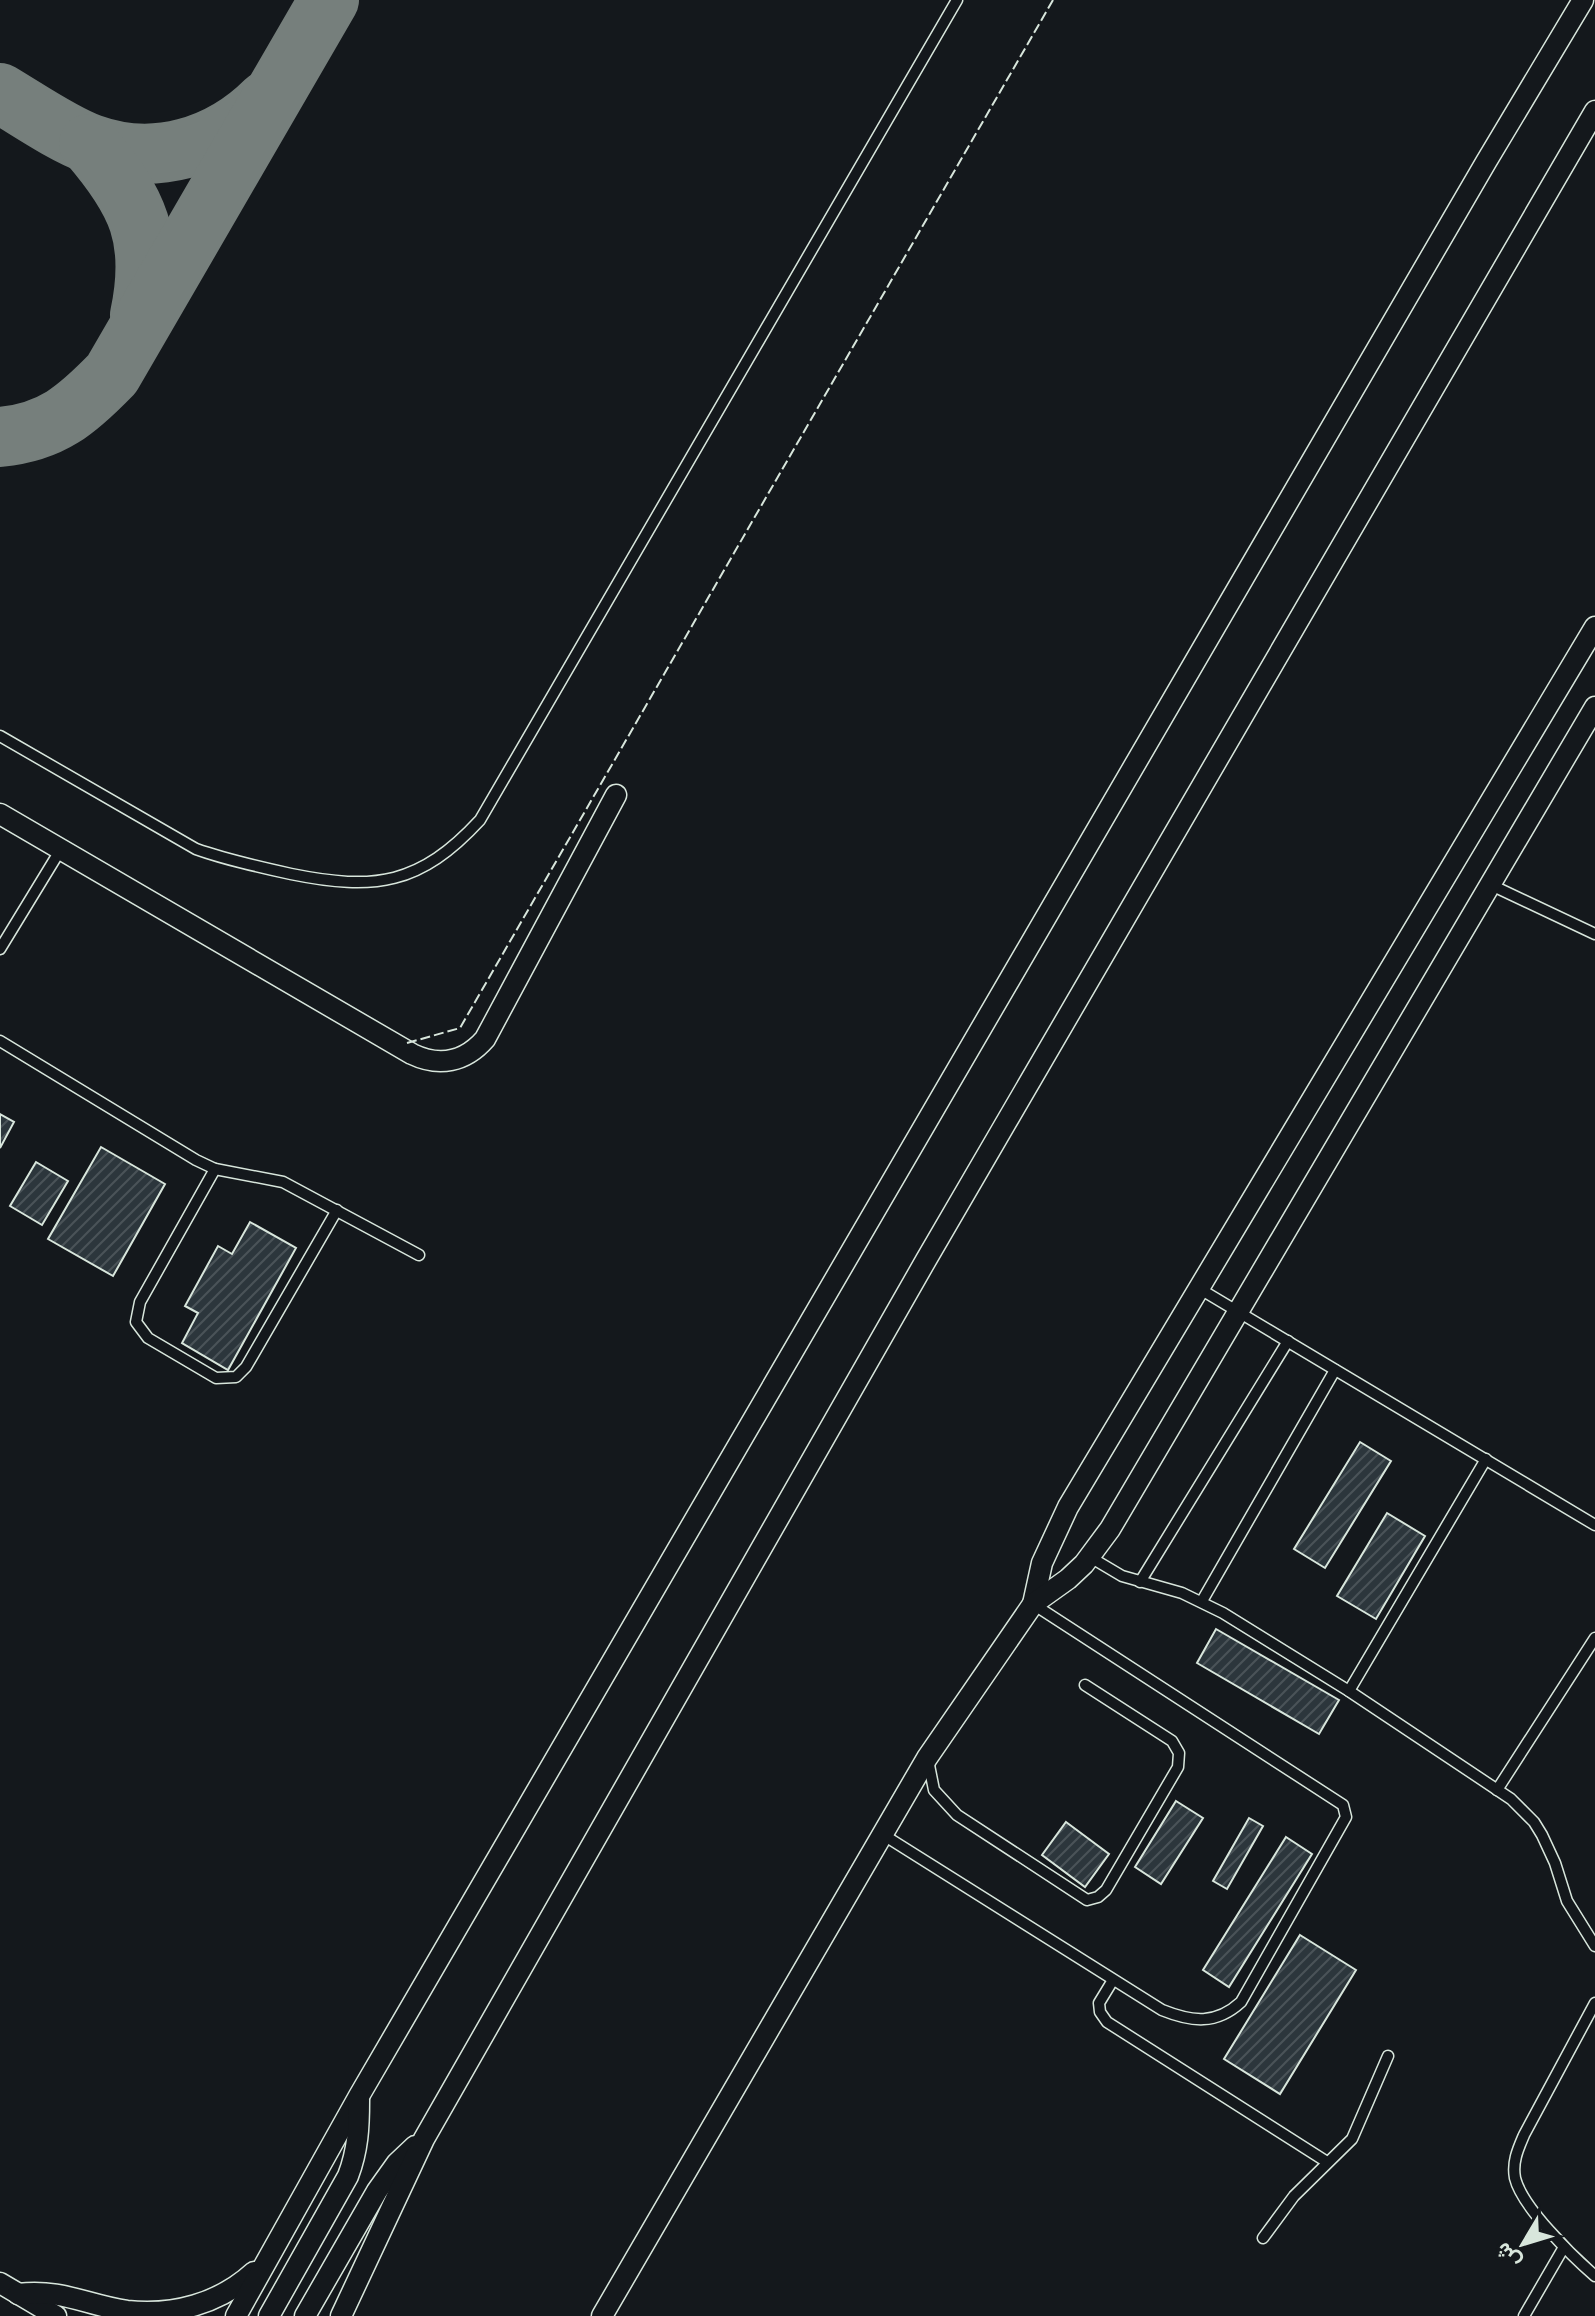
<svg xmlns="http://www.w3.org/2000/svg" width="1595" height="2316" font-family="'Titillium Web',Vazirmatn,sans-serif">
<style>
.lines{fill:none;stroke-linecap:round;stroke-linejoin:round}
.taxiway{stroke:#767f7c;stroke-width:60}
.building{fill:url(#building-hatch);stroke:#d8e6dc;stroke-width:2}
.service-casing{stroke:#d8e6dc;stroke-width:13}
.minor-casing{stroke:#d8e6dc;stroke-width:23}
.service{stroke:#14181c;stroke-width:10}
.minor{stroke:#14181c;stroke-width:20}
.fence{stroke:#d8e6dc;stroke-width:2;stroke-dasharray:10 4;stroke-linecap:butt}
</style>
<defs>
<pattern id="building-hatch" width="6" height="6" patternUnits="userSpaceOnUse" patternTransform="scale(2)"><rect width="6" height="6" fill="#2c363c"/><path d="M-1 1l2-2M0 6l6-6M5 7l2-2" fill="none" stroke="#4a5358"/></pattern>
</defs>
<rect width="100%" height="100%" fill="#14181c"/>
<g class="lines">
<!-- taxiway -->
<g class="taxiway">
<path d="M0,93C27,109 63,134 91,144C154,167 220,147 266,101"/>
<path d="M89,144C138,201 156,239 140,315"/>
<path d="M0,437C52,432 77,410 112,374L329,0"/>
</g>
</g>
<!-- building -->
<g class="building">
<path d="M0,1114L14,1122L0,1148Z"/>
<path d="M101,1147L165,1184L113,1276L48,1239Z"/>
<path d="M36,1162L68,1181L42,1225L10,1206Z"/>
<path d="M250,1222L296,1248L228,1370L182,1343L198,1313L185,1306L218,1246L232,1254Z"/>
<path d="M1360,1442L1391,1461L1325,1568L1294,1549Z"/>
<path d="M1387,1513L1425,1536L1376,1619L1337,1596Z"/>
<path d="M1216,1629L1339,1700L1319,1734L1197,1663Z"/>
<path d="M1176,1801L1203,1818L1161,1884L1135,1867Z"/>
<path d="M1249,1818L1263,1826L1227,1889L1213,1881Z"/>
<path d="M1066,1822L1109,1854L1085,1887L1042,1855Z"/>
<path d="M1286,1837L1312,1854L1229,1987L1203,1970Z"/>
<path d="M1300,1935L1356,1970L1280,2094L1224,2059Z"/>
</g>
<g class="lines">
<defs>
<g id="service">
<path d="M0,736L196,849C227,860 259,867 291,874C375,891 420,885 480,820L957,0"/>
<path d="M1489,884L1595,934"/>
<path d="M0,949L61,849"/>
<path d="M0,1041L196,1160L215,1169L283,1182L419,1255"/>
<path d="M215,1169L140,1302L136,1322L148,1338L216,1378L236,1377L246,1367L337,1210"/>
<path d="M1200,1289L1595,1525"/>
<path d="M1090,1557L1122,1576L1182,1593L1223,1613L1349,1691L1511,1799L1534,1822L1542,1835L1555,1863L1567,1901L1595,1946"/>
<path d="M1140,1582L1288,1341"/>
<path d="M1202,1601L1335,1370"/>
<path d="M1349,1691L1486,1459"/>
<path d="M928,1760L934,1790L957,1815L1087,1900L1098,1897L1106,1890L1178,1767L1179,1753L1172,1741L1085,1685"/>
<path d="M1497,1790L1595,1638"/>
<path d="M882,1834L1162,2010C1192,2022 1216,2025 1241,2002L1346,1817L1343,1805L1033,1604"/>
<path d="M1113,1980L1099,2003L1100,2012L1107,2022L1327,2162"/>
<path d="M1595,2003L1524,2135C1518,2149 1512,2162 1515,2178C1522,2207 1572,2256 1595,2276"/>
<path d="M1263,2238L1294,2196L1352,2139L1388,2056"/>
<path d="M1524,2316L1564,2247"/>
</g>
<g id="minor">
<path d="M0,814L412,1054C439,1067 465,1062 485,1039L616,795"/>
<path d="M1033,1604L1042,1563L1068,1507L1595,627"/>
<path d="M0,2283L56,2316"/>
<path d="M18,2294C63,2289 86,2305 127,2311C173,2316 219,2304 254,2272"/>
<path d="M236,2316L359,2096L1486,162L1583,0"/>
<path d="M269,2316L348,2176C358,2150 359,2127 359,2100"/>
<path d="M305,2316L377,2191L397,2163L415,2146"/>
<path d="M341,2316L424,2139L926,1260L1595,111"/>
<path d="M602,2316L927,1758L1033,1604L1068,1579L1084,1564L1110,1529L1595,707"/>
</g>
</defs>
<!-- service casing -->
<use href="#service" class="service-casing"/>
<!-- minor casing -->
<use href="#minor" class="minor-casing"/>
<!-- service -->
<use href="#service" class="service"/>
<!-- minor -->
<use href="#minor" class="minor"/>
<!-- fence -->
<path class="fence" d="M407,1043L460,1028L1053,0"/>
</g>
<!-- north arrow -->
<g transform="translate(1523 2244) rotate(232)" stroke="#14181c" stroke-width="6" paint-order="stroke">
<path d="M0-6L14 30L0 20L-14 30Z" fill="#d8e6dc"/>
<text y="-12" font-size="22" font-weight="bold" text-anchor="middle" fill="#d8e6dc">ش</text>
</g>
</svg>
